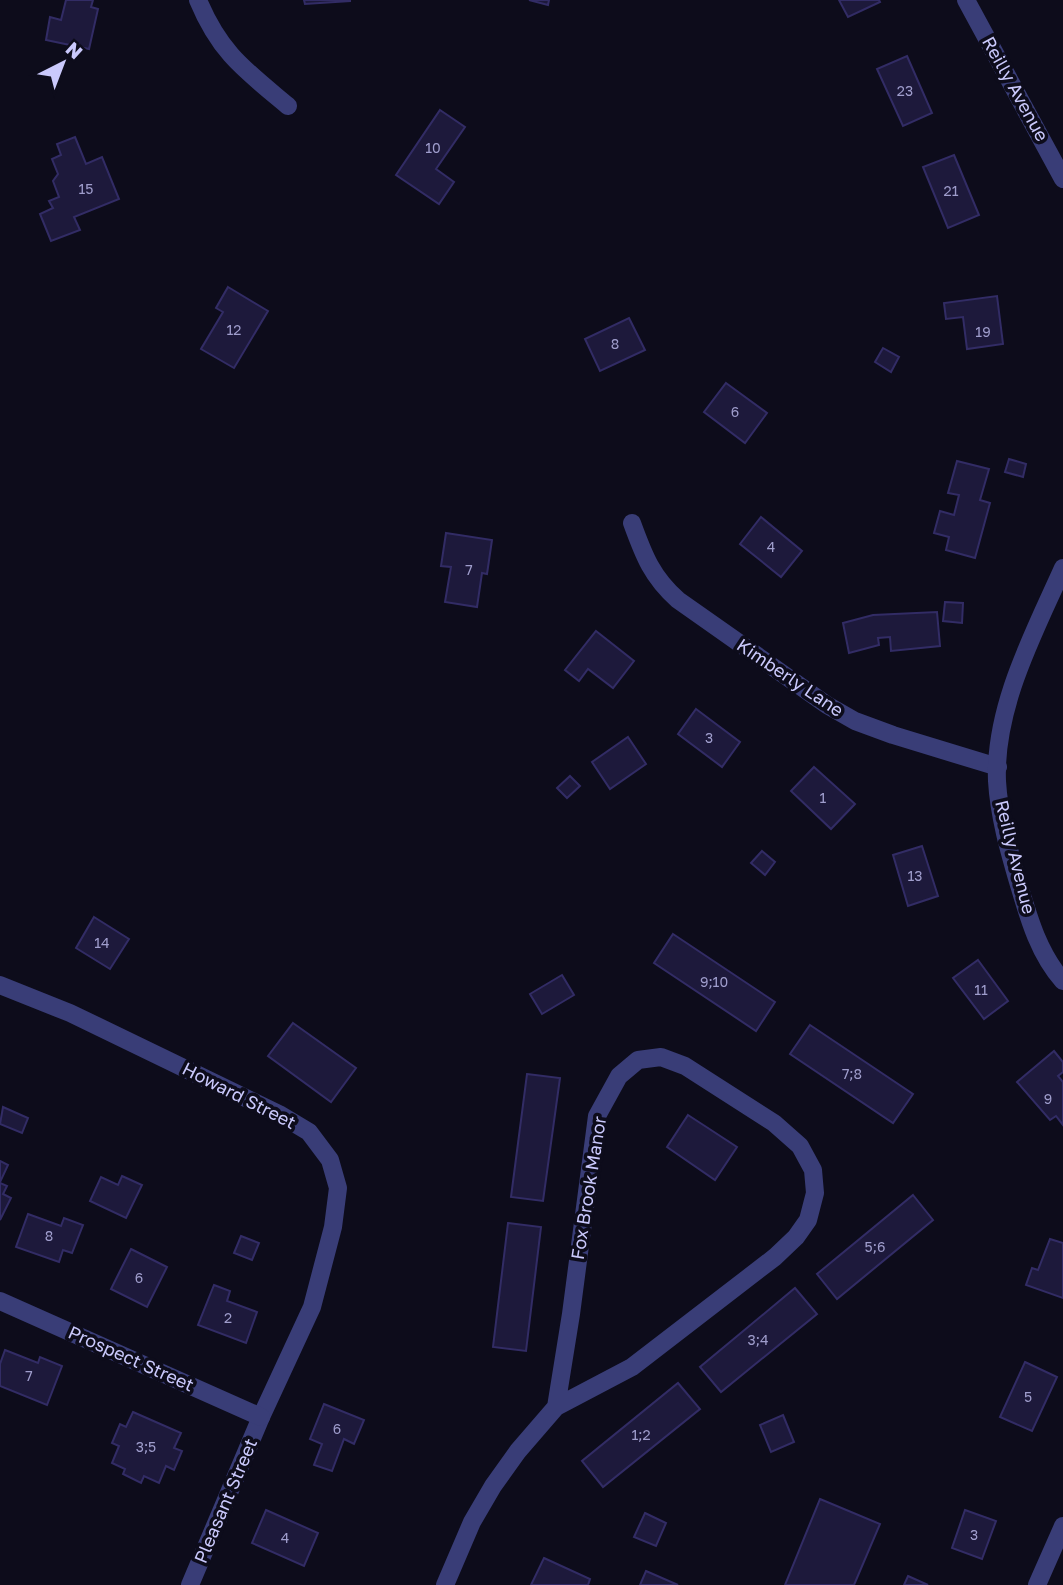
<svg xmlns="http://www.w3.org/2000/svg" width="1063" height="1585" font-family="'Golos Text',sans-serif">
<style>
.building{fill:#1d193b;stroke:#322c65;stroke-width:2}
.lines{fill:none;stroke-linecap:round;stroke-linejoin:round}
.minor{stroke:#393d77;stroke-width:18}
.labels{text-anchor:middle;stroke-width:7;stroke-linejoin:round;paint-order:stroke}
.number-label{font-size:14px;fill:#9f9dcc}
.street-label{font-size:18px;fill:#cac9fc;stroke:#0d0c1b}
</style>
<rect width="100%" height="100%" fill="#0d0c1b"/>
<!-- building -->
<g class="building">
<path d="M66,0H93L91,7L98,9L89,49L46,40L50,17L61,20Z"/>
<path d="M304,0H350V1L305,4Z"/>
<path d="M529,0H549L548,5Z"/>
<path d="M839,0H879L880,2L848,17Z"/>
<path d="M907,56L932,113L903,126L877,69Z"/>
<path d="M440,110L465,127L436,169L454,182L439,204L396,175Z"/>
<path d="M75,137L86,164L102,157L119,199L74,217L80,230L51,241L40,214L53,208L49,201L59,197L53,181L58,174L52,159L61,155L57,144Z"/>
<path d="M954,155L979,215L948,228L923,167Z"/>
<path d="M228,287L268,311L234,368L201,349L223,312L216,308Z"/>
<path d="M997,296L1003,344L967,349L963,317L946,319L944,303Z"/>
<path d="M629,318L645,350L600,371L585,339Z"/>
<path d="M883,348L899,357L891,372L875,362Z"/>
<path d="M726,383L767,413L745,443L704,412Z"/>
<path d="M1009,459L1026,464L1023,477L1005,472Z"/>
<path d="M957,461L989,469L980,500L990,503L975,558L946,550L949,537L934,533L940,511L954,515L959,495L948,493Z"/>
<path d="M761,517L802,551L781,577L740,544Z"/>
<path d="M446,533L492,540L487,574L482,573L477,607L445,602L451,567L441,566Z"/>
<path d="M945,602L963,603L962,623L943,621Z"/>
<path d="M937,612L940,646L891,651L890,637L878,638L879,645L849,653L843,623L873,615Z"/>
<path d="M596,631L634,661L613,688L588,669L579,681L565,670Z"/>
<path d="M696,709L740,742L722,767L678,734Z"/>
<path d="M628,737L646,764L610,789L592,762Z"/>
<path d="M814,767L855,804L831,829L791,791Z"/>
<path d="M570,776L580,786L567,798L557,788Z"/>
<path d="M922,846L938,896L908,906L893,855Z"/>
<path d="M762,851L775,862L765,875L751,863Z"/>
<path d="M94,917L129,939L110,969L76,948Z"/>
<path d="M673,934L775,1002L756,1031L654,963Z"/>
<path d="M978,960L1008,1001L984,1019L953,978Z"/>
<path d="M562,975L574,995L542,1014L530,994Z"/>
<path d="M293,1023L356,1068L331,1102L268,1056Z"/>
<path d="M810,1025L913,1094L893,1123L790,1054Z"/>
<path d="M1054,1051L1063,1062V1072L1058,1076L1063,1082V1125L1056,1116L1050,1120L1017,1082Z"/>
<path d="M527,1074L560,1078L543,1201L511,1197Z"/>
<path d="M3,1107L28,1118L22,1133L0,1124Z"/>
<path d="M688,1115L737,1147L715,1180L667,1147Z"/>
<path d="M0,1161L8,1165L0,1182Z"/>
<path d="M122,1176L142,1185L126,1218L90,1201L101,1177L118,1185Z"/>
<path d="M0,1183L7,1186L3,1194L11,1198L0,1220Z"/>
<path d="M913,1195L933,1220L837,1299L817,1274Z"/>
<path d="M28,1214L61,1226L64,1218L83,1225L72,1253L63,1250L59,1262L16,1247Z"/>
<path d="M508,1223L541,1227L526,1351L493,1347Z"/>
<path d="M241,1236L259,1243L252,1260L234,1253Z"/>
<path d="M1050,1239L1063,1243V1298L1026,1285L1032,1268L1038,1270Z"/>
<path d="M131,1249L167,1267L147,1307L111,1289Z"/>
<path d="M214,1285L230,1291L227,1301L257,1312L246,1343L198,1325Z"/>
<path d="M795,1288L817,1314L721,1392L700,1367Z"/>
<path d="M5,1350L38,1363L40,1357L62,1366L47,1405L0,1386V1364Z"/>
<path d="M1025,1362L1057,1377L1032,1431L1000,1417Z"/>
<path d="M678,1383L700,1409L603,1487L582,1461Z"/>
<path d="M324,1404L364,1420L354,1444L344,1439L332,1471L314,1465L322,1444L310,1439Z"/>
<path d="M133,1412L181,1433L174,1448L182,1451L174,1470L166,1466L159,1483L144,1476L141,1483L123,1474L125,1469L112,1463L119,1446L112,1443L120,1424L126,1427Z"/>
<path d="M783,1415L794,1442L771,1452L760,1425Z"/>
<path d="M820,1499L880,1524L854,1585H785Z"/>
<path d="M266,1510L318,1533L304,1566L252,1543Z"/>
<path d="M965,1510L996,1521L982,1559L952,1548Z"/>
<path d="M645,1513L666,1523L656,1546L634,1537Z"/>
<path d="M544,1558L590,1579L588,1585H531Z"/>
<path d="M646,1571L678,1585H640Z"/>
<path d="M908,1576L928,1585H904Z"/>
</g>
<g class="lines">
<!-- minor -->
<g class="minor">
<path d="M198,0C220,53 245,70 288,106"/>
<path d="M966,0L1063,179"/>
<path d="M632,523C644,556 652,577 678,600L827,705L855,721L893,735L998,767"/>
<path d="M1063,568C1034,633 994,707 997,781C999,816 1009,851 1019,885C1029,919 1039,954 1063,981"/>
<path d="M0,985L70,1013L279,1114L309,1132L330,1160L338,1188L333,1227L312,1307L261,1417L190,1585"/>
<path d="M0,1301L261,1417"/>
<path d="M445,1585L472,1522L493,1486L518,1451L556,1407L632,1367L775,1257L796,1237L808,1220L815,1193L813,1170L800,1146L774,1123L685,1066L661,1057L638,1060L619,1076L597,1116L571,1314L556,1407"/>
<path d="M1037,1585L1063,1526"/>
</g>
</g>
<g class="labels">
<!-- number labels -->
<g class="number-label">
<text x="905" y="96">23</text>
<text x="433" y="153">10</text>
<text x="86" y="194">15</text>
<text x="951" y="196">21</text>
<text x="234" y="335">12</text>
<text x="983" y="337">19</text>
<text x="615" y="349">8</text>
<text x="735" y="417">6</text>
<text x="771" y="552">4</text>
<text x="469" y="575">7</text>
<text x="709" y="743">3</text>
<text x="823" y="803">1</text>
<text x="915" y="881">13</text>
<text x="102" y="948">14</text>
<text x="714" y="987">9;10</text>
<text x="981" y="995">11</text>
<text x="852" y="1079">7;8</text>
<text x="1048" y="1104">9</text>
<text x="49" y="1241">8</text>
<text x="875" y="1252">5;6</text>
<text x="139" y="1283">6</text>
<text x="228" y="1323">2</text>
<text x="758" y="1345">3;4</text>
<text x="29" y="1381">7</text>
<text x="1028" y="1402">5</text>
<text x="337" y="1434">6</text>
<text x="641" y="1440">1;2</text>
<text x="146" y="1452">3;5</text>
<text x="974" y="1540">3</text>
<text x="285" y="1543">4</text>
</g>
<!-- street labels -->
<g class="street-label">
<text transform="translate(1015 89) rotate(61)" y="6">Reilly Avenue</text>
<text transform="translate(790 678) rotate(34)" y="6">Kimberly Lane</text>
<text transform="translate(1015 857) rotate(76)" y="6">Reilly Avenue</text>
<text transform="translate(239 1096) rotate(27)" y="6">Howard Street</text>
<text transform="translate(589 1188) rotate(-81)" y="6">Fox Brook Manor</text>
<text transform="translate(131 1359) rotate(24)" y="6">Prospect Street</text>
<text transform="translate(226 1501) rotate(-67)" y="6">Pleasant Street</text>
</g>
</g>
<!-- north arrow -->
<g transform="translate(63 63) rotate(42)" stroke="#0d0c1b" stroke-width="5" paint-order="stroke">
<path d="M0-5L12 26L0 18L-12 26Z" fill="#cac9fc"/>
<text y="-10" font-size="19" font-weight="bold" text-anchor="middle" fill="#cac9fc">N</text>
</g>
</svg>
